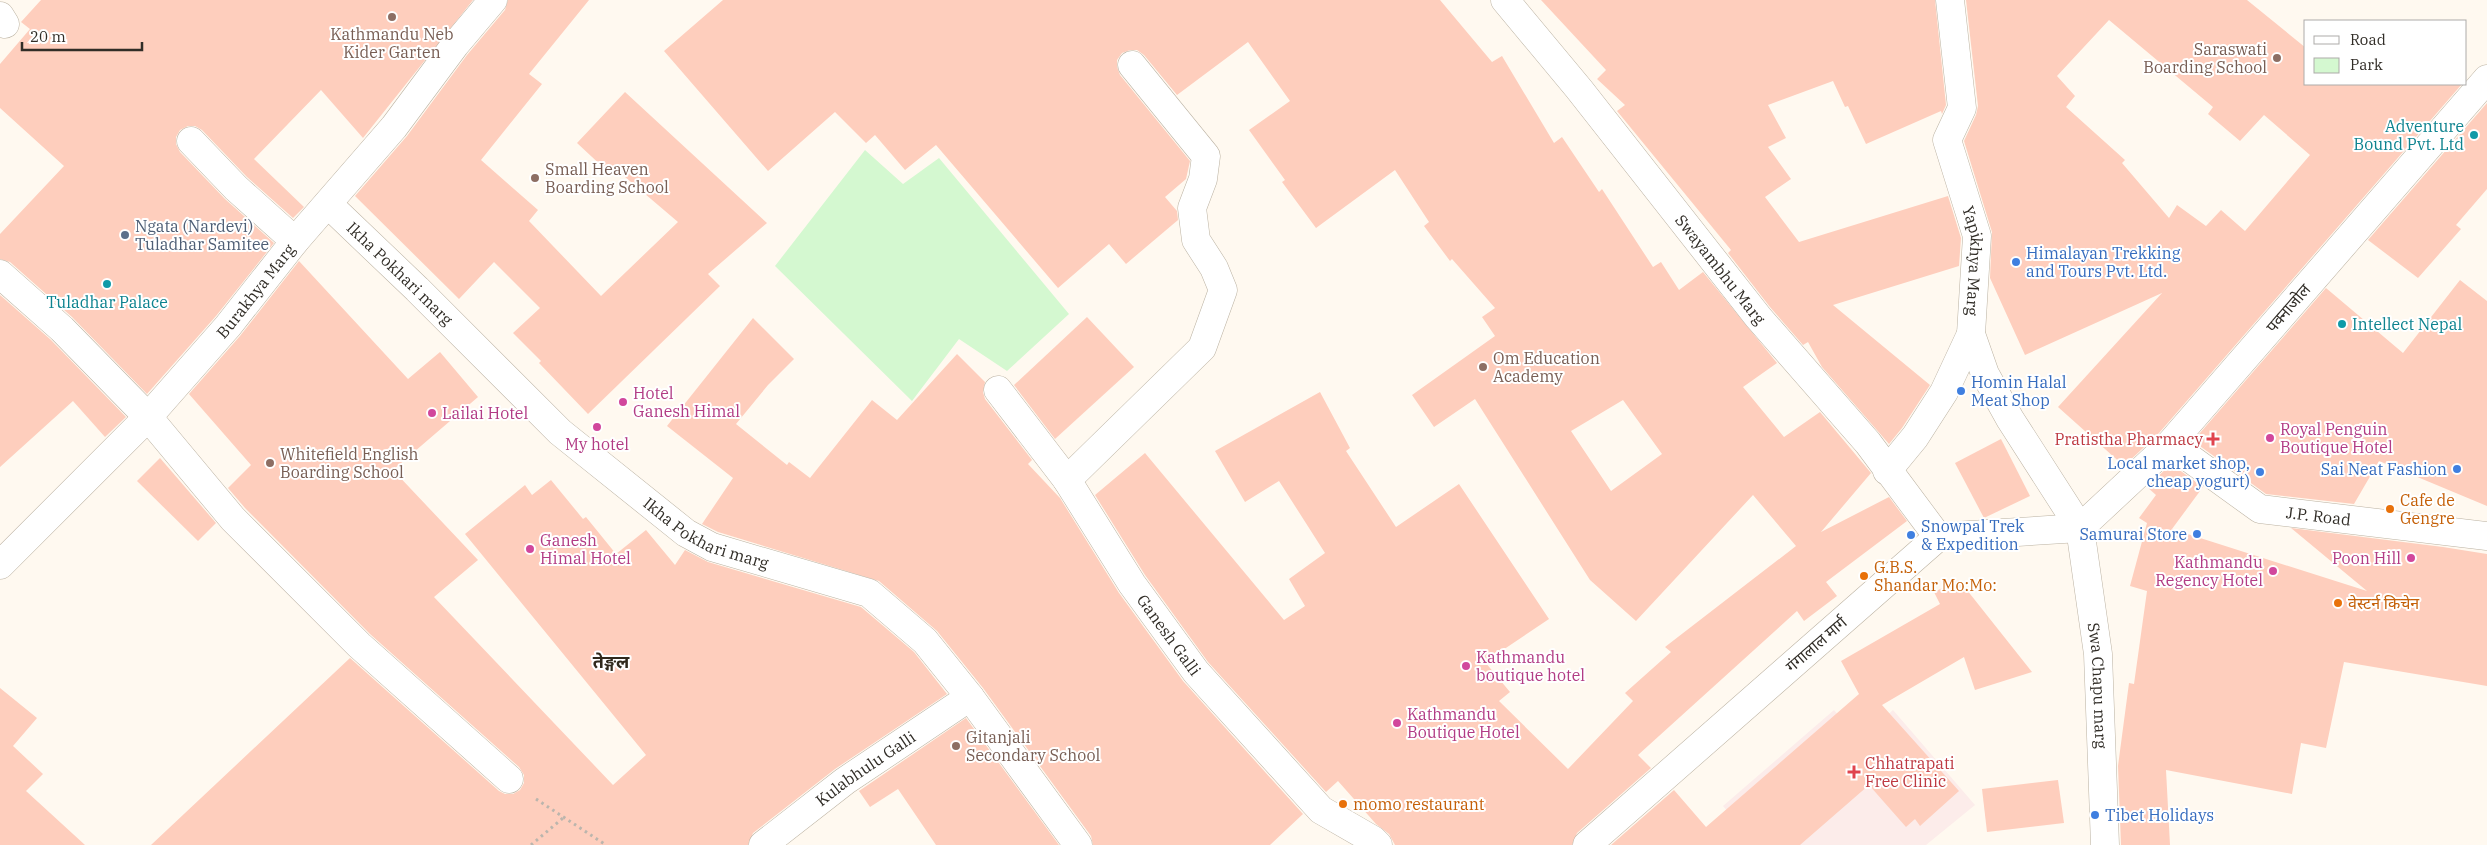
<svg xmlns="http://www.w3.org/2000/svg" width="2487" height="845" font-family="'IBM Plex Serif','Noto Sans Devanagari',serif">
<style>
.medical{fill:#fcecea}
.green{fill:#d4f8d0}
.building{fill:#fecebd;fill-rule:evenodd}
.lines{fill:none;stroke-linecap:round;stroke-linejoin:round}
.minor-casing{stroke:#bbb2a2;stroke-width:29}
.major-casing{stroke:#bbb2a2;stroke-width:29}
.path{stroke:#bbb5ad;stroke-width:3;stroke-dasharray:2.5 4;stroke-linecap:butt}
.minor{stroke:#fff;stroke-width:28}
.major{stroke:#fff;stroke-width:28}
.education-dot{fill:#8d6e63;stroke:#fff;stroke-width:2}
.culture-dot{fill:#0f9aa8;stroke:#fff;stroke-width:2}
.service-dot{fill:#5c6f8a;stroke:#fff;stroke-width:2}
.shop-dot{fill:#3f7fe0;stroke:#fff;stroke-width:2}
.hotel-dot{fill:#d1479c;stroke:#fff;stroke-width:2}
.health-dot{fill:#e0444e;stroke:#fff;stroke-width:2}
.food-dot{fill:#e8710a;stroke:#fff;stroke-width:2}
.labels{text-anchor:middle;stroke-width:4;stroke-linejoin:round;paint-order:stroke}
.education-label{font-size:16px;fill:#785e54;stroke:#fff;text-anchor:start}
.culture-label{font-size:16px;fill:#0d838f;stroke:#fff;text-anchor:end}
.service-label{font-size:16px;fill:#4e5e75;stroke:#fff;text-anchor:start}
.shop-label{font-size:16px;fill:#366cbe;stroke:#fff;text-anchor:start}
.street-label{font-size:16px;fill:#312d27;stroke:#fff}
.hotel-label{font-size:16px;fill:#b23c85;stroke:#fff;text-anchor:start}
.health-label{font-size:16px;fill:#be3a42;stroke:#fff;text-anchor:end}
.food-label{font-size:16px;fill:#c56008;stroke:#fff;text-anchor:start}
.neighbourhood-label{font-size:18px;font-weight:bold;fill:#30291c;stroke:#fff}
</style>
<rect width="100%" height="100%" fill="#fff9f0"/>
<!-- medical -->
<path class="medical" d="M1834,710L1860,740L1893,710L1975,805L1926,845H1757L1723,806Z"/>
<!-- green -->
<path class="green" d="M865,150L903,184L939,158L1069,314L1007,371L959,339L912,401L775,266Z"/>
<!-- building -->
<g class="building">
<path d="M41,0H473L363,138L321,90L254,159L304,207L293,218L247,177L202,130L195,126H188L180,130L176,137V144L180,152L225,199L274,243L216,316L147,394L72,317L10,262L0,259V234L64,166L0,108V64L30,29L21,22Z"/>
<path d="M508,0H589L529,74L542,84L481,160L538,210L529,221L601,296L678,222L611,165L606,170L577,143L625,92L767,223L708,274L720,286L588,414L539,363L541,361L513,333L540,308L494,262L459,299L355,196L407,136L467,55L505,10Z"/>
<path d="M723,0H1440L1492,62L1502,56L1554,143L1562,137L1599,192L1602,189L1653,267L1661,262L1679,290L1703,272L1777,363L1743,387L1784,437L1820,412L1871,473L1821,532L1889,497L1907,521L1826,582L1837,596L1804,621L1797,611L1638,755L1651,768L1577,833L1572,845H1395L1389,834L1376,824L1338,781L1326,792L1208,662L1145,575L1095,495L1145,453L1284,620L1305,606L1289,579L1325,553L1279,481L1245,502L1215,451L1320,392L1350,448L1346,451L1396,527L1459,484L1549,619L1485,662L1510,692L1499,701L1568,769L1633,701L1625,693L1671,652L1665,647L1796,546L1753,495L1636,621L1590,580L1475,399L1434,427L1412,395L1495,336L1482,317L1495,308L1452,259L1450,261L1424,226L1429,222L1395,170L1316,228L1282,182L1285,180L1249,130L1290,101L1248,42L1177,95L1144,55L1137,50H1130L1122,53L1117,60V67L1120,75L1190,161L1186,179L1165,197L1177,211L1178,220L1126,264L1109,244L1058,288L936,145L905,170L875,135L866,143L835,112L768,171L664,51ZM1623,400L1662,454L1611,491L1571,431Z"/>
<path d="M1541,0H1935L1946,105L1942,114L1941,111L1866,144L1848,106L1845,107L1833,81L1768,105L1786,138L1768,147L1791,179L1765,197L1799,242L1948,196L1961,238L1959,266L1833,305L1930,385L1902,428L1889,444L1822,367L1808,342L1803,345L1770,307L1728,253L1731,250L1617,111L1625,105L1597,79L1606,70Z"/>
<path d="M1966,0H2247L2306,48V84H2462L2159,433L2124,466L2058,407L2162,293L2025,355L1990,278L1992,232L1964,141L1976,115L1978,106ZM2109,20L2213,107L2208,114L2240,141L2264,115L2310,155L2245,231L2221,210L2206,226L2177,205L2169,218L2122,163L2125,160L2066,107L2075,96L2057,76Z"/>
<path d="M2487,103V189L2456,225L2461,229L2418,278L2368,240Z"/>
<path d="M299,261L408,379L440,352L478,397L393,470L478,560L434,597L613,785L646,755L465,534L525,485L532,495L551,480L583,519L586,517L616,554L646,530L675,565L685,550L708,562L861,607L914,652L947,694L835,769L753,833L748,845H151L350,658L499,791L505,794H513L520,790L524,783V775L519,767L370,634L245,508L228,488L251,465L189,394L240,336Z"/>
<path d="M2460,280L2487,301V506L2379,461L2354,504L2266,494L2193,441L2326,288L2403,353Z"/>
<path d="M0,295L51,340L126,417L105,437L73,401L0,467Z"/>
<path d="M1087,317L1134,367L1055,439L1014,385Z"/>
<path d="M753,318L794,359L768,385L736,424L787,465L789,462L810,478L872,400L897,420L957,354L985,382L983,392L985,399L1032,460L1028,464L1060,498L1119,593L1183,681L1303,814L1270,845H1093L1091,836L983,688L937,631L879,581L718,532L702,524L733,478L667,426Z"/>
<path d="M2001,439L2030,496L1984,518L1955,463Z"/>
<path d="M160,458L216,523L198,541L137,481Z"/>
<path d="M2171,464L2203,487L2172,529L2367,591L2291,528L2443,547L2487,554V686L2344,662L2326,748L2301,743L2292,794L2166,770L2170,845H2121L2118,766L2129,683L2134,684L2147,591L2130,586L2147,523L2139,518L2156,495L2147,487Z"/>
<path d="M1959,580L2032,672L1975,690L1964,657L1882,705L1959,791L1920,826L1915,819L1906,827L1869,785L1800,845H1611L1674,790L1706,827L1859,694L1841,661L1940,604L1934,592Z"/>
<path d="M0,688L37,718L13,746L43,774L26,791L85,845H0Z"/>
<path d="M966,718L1059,845H936L898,789L870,807L859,791Z"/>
<path d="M2058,780L2064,823L1987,832L1982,789Z"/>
</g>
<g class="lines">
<defs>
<g id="minor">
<path id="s1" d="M1505,0L1579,89L1758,317L1868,443L1938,537"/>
<path id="s2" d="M1950,0L1962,108L1947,140L1977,236L1971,334L1985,374L2010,419L2080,528L2098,654L2105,845"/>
<path d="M0,16L5,24"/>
<path d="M191,141L236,188L295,241"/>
<path id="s3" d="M328,204L417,289L560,432L686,533L712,547L869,593L925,641L970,697L1078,845"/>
<path d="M0,274L62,329L148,417L233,519L359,645L509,779"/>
<path id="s4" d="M998,390L1067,480L1132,584L1196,672L1321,810L1373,840L1378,845"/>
<path id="s5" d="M2170,444L2260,509L2487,536"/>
<path d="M1887,471L1915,437L1944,392L1971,334"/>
<path d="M1067,480L1202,348L1223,290L1214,268L1196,240L1192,208L1203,179L1206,156L1132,65"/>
<path id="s6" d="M0,565L148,417L228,326L295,241L394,127L455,45L493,0"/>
<path id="s7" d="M763,845L845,781L970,697"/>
<path d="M1587,845L1938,537L2080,528"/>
</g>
<path id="major" d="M2080,528L2170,444L2487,79"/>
</defs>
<!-- minor casing -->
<use href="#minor" class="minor-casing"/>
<!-- major casing -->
<use href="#major" class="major-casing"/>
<!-- path -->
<g class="path">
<path d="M536,799L606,845"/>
<path d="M531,845L563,818"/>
</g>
<!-- minor -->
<use href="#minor" class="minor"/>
<!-- major -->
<use href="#major" class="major"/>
</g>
<!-- markers -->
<g class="education-dot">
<circle cx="392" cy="17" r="5"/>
<circle cx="2277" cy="58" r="5"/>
<circle cx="535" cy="178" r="5"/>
<circle cx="1483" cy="367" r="5"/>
<circle cx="270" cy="463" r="5"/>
<circle cx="956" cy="746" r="5"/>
</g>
<g class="culture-dot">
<circle cx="2474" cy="135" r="5"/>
<circle cx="107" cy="284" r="5"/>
<circle cx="2342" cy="324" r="5"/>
</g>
<circle class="service-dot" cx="125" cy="235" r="5"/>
<g class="shop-dot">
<circle cx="2016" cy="262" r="5"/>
<circle cx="1961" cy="391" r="5"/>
<circle cx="2457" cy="469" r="5"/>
<circle cx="2260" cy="472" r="5"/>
<circle cx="2197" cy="534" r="5"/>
<circle cx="1911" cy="535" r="5"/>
<circle cx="2095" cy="815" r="5"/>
</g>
<g class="hotel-dot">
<circle cx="623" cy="402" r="5"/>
<circle cx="432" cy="413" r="5"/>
<circle cx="597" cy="427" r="5"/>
<circle cx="2270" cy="438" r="5"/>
<circle cx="530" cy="549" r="5"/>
<circle cx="2411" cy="558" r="5"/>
<circle cx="2273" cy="571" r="5"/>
<circle cx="1466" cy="666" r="5"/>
<circle cx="1397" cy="723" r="5"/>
</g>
<g class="health-dot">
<path d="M2210.5 431.5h5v5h5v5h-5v5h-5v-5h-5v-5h5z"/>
<path d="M1851.5 764.5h5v5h5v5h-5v5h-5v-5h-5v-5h5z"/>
</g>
<g class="food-dot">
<circle cx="2390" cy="509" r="5"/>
<circle cx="1864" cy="576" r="5"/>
<circle cx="2338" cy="603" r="5"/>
<circle cx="1343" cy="804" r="5"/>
</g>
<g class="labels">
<!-- education labels -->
<g class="education-label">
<text x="392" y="40" text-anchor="middle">Kathmandu Neb<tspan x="392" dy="18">Kider Garten</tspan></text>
<text x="2267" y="55" text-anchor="end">Saraswati<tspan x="2267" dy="18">Boarding School</tspan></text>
<text x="545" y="175">Small Heaven<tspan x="545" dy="18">Boarding School</tspan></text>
<text x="1493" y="364">Om Education<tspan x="1493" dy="18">Academy</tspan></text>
<text x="280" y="460">Whitefield English<tspan x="280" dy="18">Boarding School</tspan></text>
<text x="966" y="743">Gitanjali<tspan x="966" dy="18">Secondary School</tspan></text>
</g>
<!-- culture labels -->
<g class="culture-label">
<text x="2464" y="132">Adventure<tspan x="2464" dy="18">Bound Pvt. Ltd</tspan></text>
<text x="107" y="308" text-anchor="middle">Tuladhar Palace</text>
<text x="2352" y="330" text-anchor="start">Intellect Nepal</text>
</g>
<!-- service labels -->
<g class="service-label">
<text x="135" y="232">Ngata (Nardevi)<tspan x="135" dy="18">Tuladhar Samitee</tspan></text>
</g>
<!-- shop labels -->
<g class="shop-label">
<text x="2026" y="259">Himalayan Trekking<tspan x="2026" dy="18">and Tours Pvt. Ltd.</tspan></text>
<text x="1971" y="388">Homin Halal<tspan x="1971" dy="18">Meat Shop</tspan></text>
<text x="2250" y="469" text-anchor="end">Local market shop,<tspan x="2250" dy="18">cheap yogurt)</tspan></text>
<text x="2447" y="475" text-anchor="end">Sai Neat Fashion</text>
<text x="1921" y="532">Snowpal Trek<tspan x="1921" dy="18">&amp; Expedition</tspan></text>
<text x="2187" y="540" text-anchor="end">Samurai Store</text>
<text x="2105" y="821">Tibet Holidays</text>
</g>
<!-- street labels -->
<g class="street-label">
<text dy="6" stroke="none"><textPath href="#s2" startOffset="269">Yapikhya Marg</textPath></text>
<text dy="6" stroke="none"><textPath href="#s1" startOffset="345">Swayambhu Marg</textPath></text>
<text dy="6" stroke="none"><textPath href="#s3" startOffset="100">Ikha Pokhari marg</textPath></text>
<text dy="6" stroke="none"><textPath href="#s6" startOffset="375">Burakhya Marg</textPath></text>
<text transform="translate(2288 308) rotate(-49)" y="6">पक्नाजोल</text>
<text dy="6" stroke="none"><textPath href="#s5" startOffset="170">J.P. Road</textPath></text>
<text dy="6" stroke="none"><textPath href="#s3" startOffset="505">Ikha Pokhari marg</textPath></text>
<text dy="6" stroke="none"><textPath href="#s4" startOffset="299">Ganesh Galli</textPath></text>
<text transform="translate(1816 644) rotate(-41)" y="6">गंगालाल मार्ग</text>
<text dy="6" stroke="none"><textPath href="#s2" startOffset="725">Swa Chapu marg</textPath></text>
<text dy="6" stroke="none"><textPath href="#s7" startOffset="128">Kulabhulu Galli</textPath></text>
</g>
<!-- hotel labels -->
<g class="hotel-label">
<text x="633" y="399">Hotel<tspan x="633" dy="18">Ganesh Himal</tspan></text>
<text x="442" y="419">Lailai Hotel</text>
<text x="2280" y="435">Royal Penguin<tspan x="2280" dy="18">Boutique Hotel</tspan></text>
<text x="597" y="450" text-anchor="middle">My hotel</text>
<text x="540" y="546">Ganesh<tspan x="540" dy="18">Himal Hotel</tspan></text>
<text x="2401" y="564" text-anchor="end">Poon Hill</text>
<text x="2263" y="568" text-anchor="end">Kathmandu<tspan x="2263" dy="18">Regency Hotel</tspan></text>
<text x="1476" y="663">Kathmandu<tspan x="1476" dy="18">boutique hotel</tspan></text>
<text x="1407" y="720">Kathmandu<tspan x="1407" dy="18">Boutique Hotel</tspan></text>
</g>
<!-- health labels -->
<g class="health-label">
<text x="2203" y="445">Pratistha Pharmacy</text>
<text x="1865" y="769" text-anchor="start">Chhatrapati<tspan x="1865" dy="18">Free Clinic</tspan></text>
</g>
<!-- food labels -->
<g class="food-label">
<text x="2400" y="506">Cafe de<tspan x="2400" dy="18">Gengre</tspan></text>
<text x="1874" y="573">G.B.S.<tspan x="1874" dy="18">Shandar Mo:Mo:</tspan></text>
<text x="2348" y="609">वेस्टर्न किचेन</text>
<text x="1353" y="810">momo restaurant</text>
</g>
<!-- neighbourhood labels -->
<g class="neighbourhood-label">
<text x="611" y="668">तेङ्गल</text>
</g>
</g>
<!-- legend -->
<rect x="2304" y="20" width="162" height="65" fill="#ffffff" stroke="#adaba9"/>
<rect x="2314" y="36" width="25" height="8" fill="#ffffff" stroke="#adaba9"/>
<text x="2350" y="45" font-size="15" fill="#312d27">Road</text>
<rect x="2314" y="58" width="25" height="15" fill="#d4f8d0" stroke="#adaba9"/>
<text x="2350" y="70" font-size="15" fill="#312d27">Park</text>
<!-- scale -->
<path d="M22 42v8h120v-8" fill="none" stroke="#312d27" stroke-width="2.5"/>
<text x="30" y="42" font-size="15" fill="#312d27" stroke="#ffffff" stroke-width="4" paint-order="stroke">20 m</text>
</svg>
